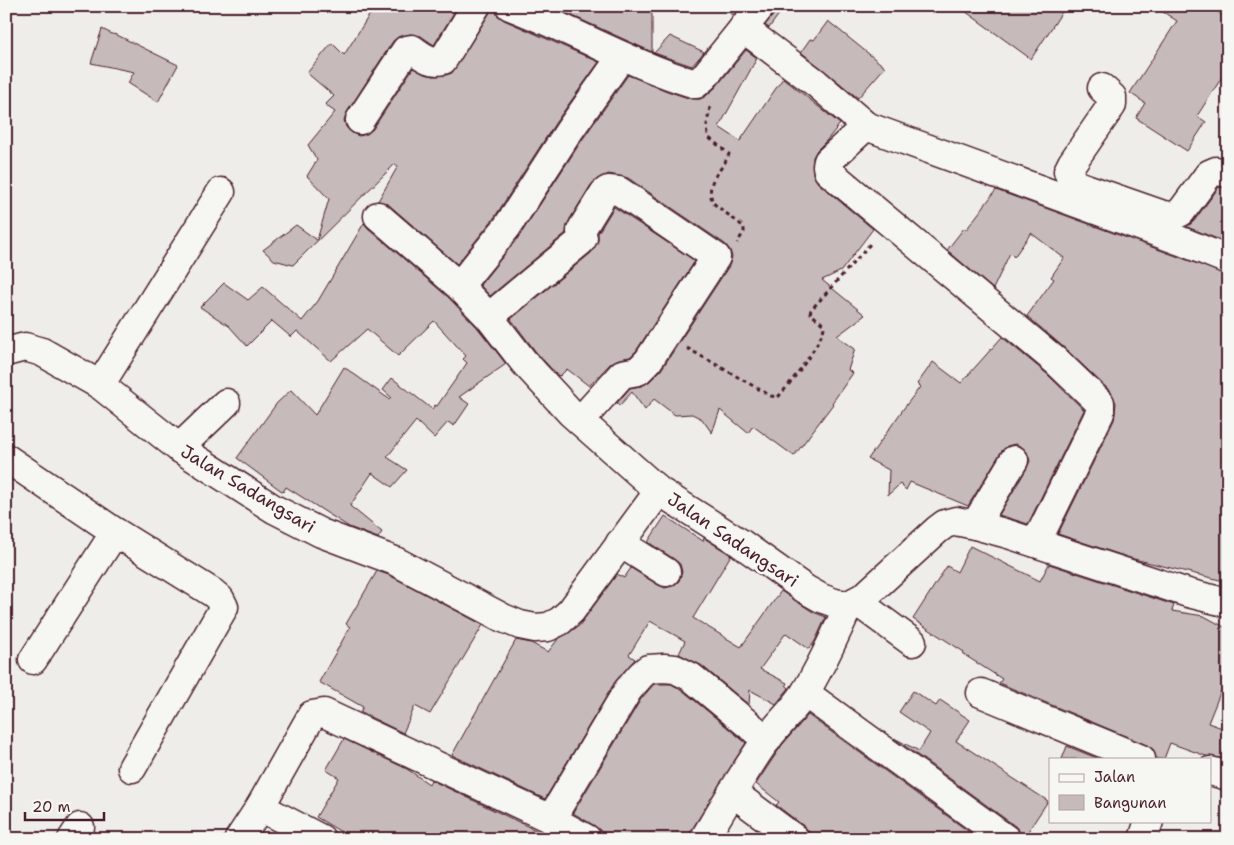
<svg xmlns="http://www.w3.org/2000/svg" width="1234" height="845" font-family="'Shantell Sans',sans-serif">
<style>
.lines{fill:none;stroke-linecap:round;stroke-linejoin:round}
.stream{stroke:#8a6f74;stroke-width:8}
.building{fill:#c6babb;stroke:#4a1f2b}
.minor-casing{stroke:#4a1f2b;stroke-width:31}
.path{stroke:#4a1f2b;stroke-width:3;stroke-dasharray:4 4;stroke-linecap:butt}
.minor{stroke:#f6f6f2;stroke-width:28}
.labels{text-anchor:middle;stroke-width:5;stroke-linejoin:round;paint-order:stroke}
.street-label{font-size:18px;fill:#4a1f2b;stroke:#f6f6f2}
</style>
<rect width="100%" height="100%" fill="#efedea"/>
<filter id="ink" filterUnits="userSpaceOnUse"><feTurbulence type="fractalNoise" baseFrequency=".02" numOctaves="2"/><feDisplacementMap in="SourceGraphic" scale="10" xChannelSelector="R" yChannelSelector="G"/><feConvolveMatrix kernelMatrix="1 2 1 2 8 2 1 2 1" color-interpolation-filters="sRGB"/></filter>
<g filter="url(#ink)">
<g class="lines">
<!-- stream -->
<path class="stream" d="M6,25L10,6"/>
</g>
<!-- building -->
<g class="building">
<path d="M375,6H458L434,45L421,36L410,34L398,37L393,41L347,112L344,120L346,127L352,133L359,136L367,134L373,129L413,68L424,74L434,76L446,75L452,73L489,14L492,6H495L497,15L504,20L599,62L556,122L494,218L457,264L388,204L378,201L398,166L395,164L293,265L274,260L263,250L296,225L317,240L329,199L307,176L317,160L308,145L335,112L325,105L334,96L307,73L332,43L344,55Z"/>
<path d="M551,6H642L652,14V52Z"/>
<path d="M720,6H741L733,15Z"/>
<path d="M776,6H785L769,28L765,25L773,15Z"/>
<path d="M958,6H1066L1031,59Z"/>
<path d="M1154,6H1208L1228,19V68L1197,116L1206,122L1187,151L1136,118L1145,103L1130,93L1177,21Z"/>
<path d="M828,21L885,67L858,98L801,52L810,39L814,40Z"/>
<path d="M102,29L114,35L115,34L178,65L158,102L128,83L134,72L91,63Z"/>
<path d="M670,36L704,52L692,66L654,53Z"/>
<path d="M746,50L757,58L719,127L740,141L783,78L840,124L827,140L817,150L813,157V174L818,183L873,229L841,271L822,280L865,315L837,336L855,349L848,370L853,373L832,403L833,404L794,456L753,426L748,433L720,410L712,433L702,419L692,414L675,415L654,399L645,410L632,392L620,405L617,403L630,388L641,386L649,382L661,370L729,266L732,257L730,250L725,244L628,178L609,174L599,178L591,185L570,219L567,225L566,233L490,296L480,285L520,235L582,140L628,75L667,91L691,99H700L706,96L716,87Z"/>
<path d="M1219,187L1228,188V243L1187,227L1194,221Z"/>
<path d="M996,190L1228,275V582L1130,558L1058,534L1114,420L1116,403L1111,392L1068,351L1027,316L1054,279L1051,277L1064,258L1031,233L1014,257L1010,253L993,289L947,250L964,228L966,230Z"/>
<path d="M614,207L695,261L636,351L630,357L619,359L611,363L589,386L567,369L560,376L557,375L536,352L511,319L591,253L598,241V233Z"/>
<path d="M364,223L368,228L448,297L477,327L506,364L459,397L469,404L454,426L448,422L434,438L416,421L387,457L407,470L392,487L372,473L350,506L382,532L378,538L349,527L286,487L283,492L237,458L277,403L291,390L315,415L344,367L389,399L391,397L383,390L392,378L432,409L435,405L437,406L467,363L463,359L466,356L434,321L398,356L367,329L331,361L297,331L291,337L272,321L247,346L229,326L200,307L224,283L248,300L263,287L302,321L318,301Z"/>
<path d="M1002,337L1047,374L1084,410L1028,524L999,515L1027,468L1030,461L1027,452L1022,447L1015,444L1007,446L1001,452L968,506L910,482L906,490L900,484L888,495L889,470L868,459L904,408L920,387L917,384L933,362L961,383Z"/>
<path d="M665,516L703,541L704,538L731,555L693,618L741,647L781,591L813,612L826,617L815,641L809,649L786,633L760,669L787,683L786,685L789,688L776,704L750,690L749,705L701,665L679,654L685,641L650,621L629,655L635,659L615,682L545,799L452,755L516,640L531,643L548,652L558,639L579,626L617,574L624,578L631,568L658,585L665,588L673,586L679,581L682,572L680,564L674,559L648,542Z"/>
<path d="M970,546L1040,581L1049,564L1174,605L1172,611L1204,616L1228,629V673L1208,723L1228,730V738L1221,758L1206,756L1170,743L1164,759H1156L1154,750L1147,745L999,683L1002,679L963,654L964,652L913,619L947,566L957,572Z"/>
<path d="M377,571L389,575L483,625L430,714L415,706L403,733L360,712L363,707L319,682L350,627L346,624Z"/>
<path d="M654,684H671L682,690L746,743L691,831L688,839H603L601,831L595,826L573,813L641,699Z"/>
<path d="M913,691L936,706L940,700L970,720L956,741L1048,801L1023,839H1021L1020,832L1015,826L894,738L919,751L930,733L899,712Z"/>
<path d="M808,715L979,839H810L809,832L805,827L776,805L779,802L756,784L782,745Z"/>
<path d="M344,739L407,769L429,784L431,780L554,839H353L316,817L339,778L326,770Z"/>
<path d="M1067,746L1099,759H1062Z"/>
<path d="M757,830L769,839H750Z"/>
</g>
<g class="lines">
<defs>
<g id="minor">
<path d="M510,6C573,30 632,65 696,84L704,77L761,6"/>
<path d="M743,28L816,83L866,126L1181,241L1228,260"/>
<path d="M1102,88L1112,97V105L1072,163L1068,171L1071,179L1077,185L1163,215L1173,216L1181,212L1209,174L1216,171L1228,173"/>
<path d="M360,120L406,50L412,49C421,55 431,64 443,60L476,6"/>
<path d="M866,126L828,161L827,166L828,171L1057,362L1100,403V413L1036,543"/>
<path d="M378,216L459,286L489,317L524,362L571,413L659,491"/>
<path d="M459,286L507,227L569,131L622,56"/>
<path d="M489,317L581,241L583,238L581,231L583,227L604,193L608,190L619,191L716,257L648,361L638,371L622,374L580,421"/>
<path d="M6,352L25,347L42,352L100,385L179,448L274,509L321,533L395,561L503,618L520,625L535,628L548,627L560,621L571,611L659,491L739,542L805,589L821,598L835,603L849,605L865,596L937,530L945,524L956,521L975,525L1008,534L1188,593L1228,603"/>
<path d="M100,385L221,192"/>
<path d="M179,448L226,403"/>
<path d="M6,458L115,532L213,593L220,599L224,607L132,768"/>
<path d="M975,525L1014,460"/>
<path d="M620,543L666,572"/>
<path d="M856,601L912,642"/>
<path d="M33,660L115,532"/>
<path d="M805,693L1006,839"/>
<path d="M981,693L1141,759"/>
<path d="M1210,771L1228,776"/>
<path d="M732,792L795,839"/>
<path d="M260,807L321,839"/>
<path d="M551,819L628,690L641,675L648,669L664,668L675,669L691,677L767,740"/>
<path d="M72,839L80,827"/>
<path d="M239,839L260,807L312,715L324,713L551,819L587,839"/>
<path d="M704,839C724,806 743,773 765,742C777,725 793,711 804,694C822,666 835,635 849,605"/>
<path d="M1143,839L1149,821"/>
</g>
</defs>
<!-- minor casing -->
<use href="#minor" class="minor-casing"/>
<!-- path -->
<g class="path">
<path d="M710,107L707,124L708,137L729,154C722,173 704,179 713,203L744,227V232L737,243"/>
<path d="M687,348L771,396L778,397C788,387 826,337 824,325L810,313L811,310L872,242"/>
</g>
<!-- minor -->
<use href="#minor" class="minor"/>
</g>
</g>
<g class="labels">
<!-- street labels -->
<g class="street-label">
<text transform="translate(248 489) rotate(31)" y="6">Jalan Sadangsari</text>
<text transform="translate(733 540) rotate(34)" y="6">Jalan Sadangsari</text>
</g>
</g>
<!-- margin -->
<rect width="1234" height="845" fill="none" stroke="#f6f6f2" stroke-width="25"/>
<rect x="12" y="12" width="1209" height="820" fill="none" stroke="#4a1f2b" stroke-width="2" filter="url(#ink)"/>
<!-- legend -->
<rect x="1049" y="758" width="162" height="65" fill="#f6f6f2" stroke="#b1a0a2"/>
<rect x="1059" y="774" width="25" height="8" fill="#f6f6f2" stroke="#b1a0a2"/>
<text x="1094" y="782" font-size="15" fill="#4a1f2b">Jalan</text>
<rect x="1059" y="795" width="25" height="15" fill="#c6babb" stroke="#b1a0a2"/>
<text x="1094" y="808" font-size="15" fill="#4a1f2b">Bangunan</text>
<!-- scale -->
<path d="M25 812v8h79v-8" fill="none" stroke="#4a1f2b" stroke-width="2.5"/>
<text x="32" y="812" font-size="15" fill="#4a1f2b" stroke="#f6f6f2" stroke-width="4" paint-order="stroke">20 m</text>
</svg>
